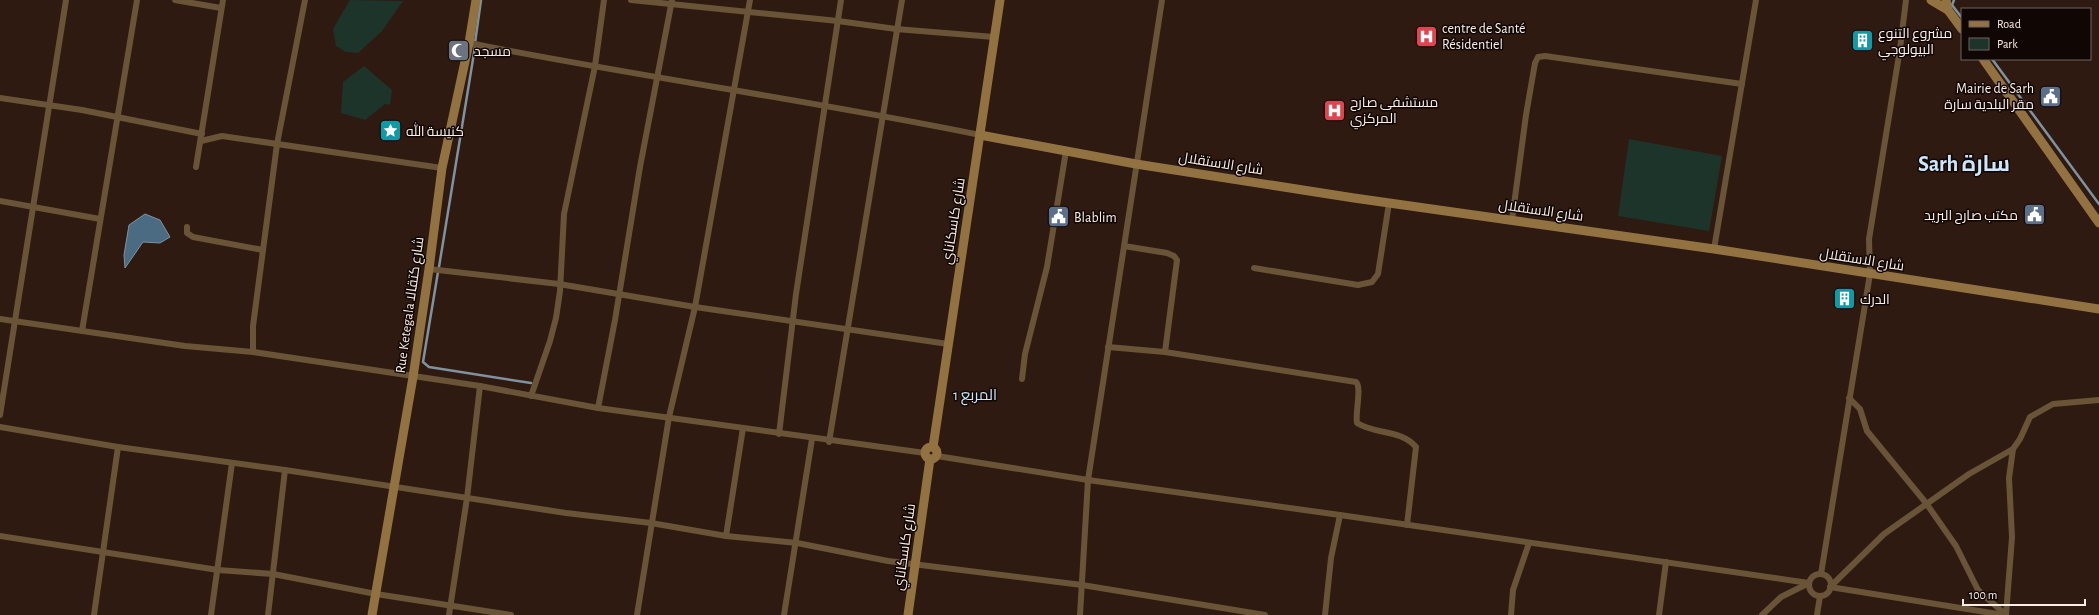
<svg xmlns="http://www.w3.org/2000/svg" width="2099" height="615" font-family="'Alegreya Sans',Cairo,sans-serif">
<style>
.green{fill:#1d342a}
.water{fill:#4a6b81;stroke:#7f92a0}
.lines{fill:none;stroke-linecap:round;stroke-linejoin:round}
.stream{stroke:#7f92a0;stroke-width:2.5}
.street{stroke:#695438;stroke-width:6}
.secondary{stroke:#937242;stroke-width:9}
.labels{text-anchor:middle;stroke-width:3;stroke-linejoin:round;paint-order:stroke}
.poi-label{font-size:14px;fill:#fceee7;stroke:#100704;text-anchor:start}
.street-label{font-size:14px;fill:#fceee7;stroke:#100704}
.neighbourhood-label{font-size:15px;fill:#cee6fc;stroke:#100704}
.town-label{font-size:22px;font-weight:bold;fill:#cee6fc;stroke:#100704}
</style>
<rect width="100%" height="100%" fill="#2e1a10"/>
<!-- green -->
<g class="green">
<path d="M350,0L403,1L382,31L358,53L346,52L336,46L333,29Z"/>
<path d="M364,66L392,90L390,105L385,104L365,120L341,113L343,82Z"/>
<path d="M1629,139L1722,156L1709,231L1618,216Z"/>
</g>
<!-- water -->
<path class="water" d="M145,214L160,220L170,237L160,243L143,242L125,268L124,255L129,225Z"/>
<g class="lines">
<!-- stream -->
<g class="stream">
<path d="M1954,0L1952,5L1962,18"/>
<path d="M475,43L481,0"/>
<path d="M1992,59L2099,204"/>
<path d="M439,267L475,47"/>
<path d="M438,272L423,362L429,367L531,383"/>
</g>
<!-- street -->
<g class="street">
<path d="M175,0L221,8"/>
<path d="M631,0L838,21L896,29L994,37"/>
<path d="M469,43C639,77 810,100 980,135"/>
<path d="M0,98L82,110L202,134"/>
<path d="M201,141L222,136L442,168"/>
<path d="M196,167L223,0"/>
<path d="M0,201L100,219"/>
<path d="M1512,220L1526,115L1535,63L1538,57L1545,56L1742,84"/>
<path d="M187,227V233L193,237L263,250"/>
<path d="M1124,246L1167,253L1174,256L1177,260L1165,352"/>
<path d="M1714,249L1756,0"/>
<path d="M1254,268L1358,285L1372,282L1378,274L1389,203"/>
<path d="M429,269L559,284L695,307L948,344"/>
<path d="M0,319L185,346L253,352L480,386L598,408L925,453"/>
<path d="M82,331L137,0"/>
<path d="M1108,347L1165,352L1356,382C1362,387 1355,413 1357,423C1376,435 1401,429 1416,447L1407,525"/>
<path d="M253,352V326L277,144L305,0"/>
<path d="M1022,379L1025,354L1047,267L1066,151"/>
<path d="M531,396L550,341L556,318L560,291L564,214L595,66L604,0"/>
<path d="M1849,398L1860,409L1867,431L1926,503L1956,546L1978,590L2006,615"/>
<path d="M598,408L615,320L640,167L672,0"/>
<path d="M0,415L66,0"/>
<path d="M0,427L118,447L285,470L566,513L651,523L726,536L797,543L888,561L1082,585L1265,615"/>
<path d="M779,434L796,294L841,0"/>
<path d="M829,442L902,0"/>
<path d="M937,456L1088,480L1340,515L1809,583"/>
<path d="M0,536L218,570L273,574L376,594L511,615"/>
<path d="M726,536L743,428"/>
<path d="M1821,574L1870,274L1869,239L1900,49L1906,0"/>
<circle cx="1820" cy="585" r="11"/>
<path d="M1830,587L1884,534L1969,474L2013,449"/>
<path d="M1830,587L2004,615"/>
<path d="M94,615L118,447"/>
<path d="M211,615L232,463"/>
<path d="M268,615L285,470"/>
<path d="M449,615L467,498L480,386"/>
<path d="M637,615L669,417L695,307L750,0"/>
<path d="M784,615L812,439"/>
<path d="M1080,615L1088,480L1162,0"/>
<path d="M1325,615L1331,558L1340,515"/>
<path d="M1511,615L1513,590L1529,543"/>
<path d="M1659,615L1666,562"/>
<path d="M1762,615L1781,597L1809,583"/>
<path d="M1817,615L1820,596"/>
<path d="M2006,615L2012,537L2009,478L2013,449L2020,439L2030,417L2053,404L2099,400"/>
</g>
<!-- secondary -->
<g class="secondary">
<path d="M1931,0L1948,10"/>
<path d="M1946,0L1948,10L1962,29"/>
<path d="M1983,59L2099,223"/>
<path d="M980,135L1136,164L1354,198L1714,249L2099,309"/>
<circle cx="931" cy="453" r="6"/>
<path d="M933,447L1000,0"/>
<path d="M372,615L413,377L429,269L442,168L469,43L476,0"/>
<path d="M908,615L930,459"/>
</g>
</g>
<!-- icons -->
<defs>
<symbol id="hospital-square" viewBox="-11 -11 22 22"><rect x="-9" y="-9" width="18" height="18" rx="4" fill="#e0444e" stroke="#100704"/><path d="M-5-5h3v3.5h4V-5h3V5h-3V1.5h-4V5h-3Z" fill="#fff"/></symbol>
<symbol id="building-square" viewBox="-11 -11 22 22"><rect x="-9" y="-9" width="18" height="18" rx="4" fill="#0f9aa8" stroke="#100704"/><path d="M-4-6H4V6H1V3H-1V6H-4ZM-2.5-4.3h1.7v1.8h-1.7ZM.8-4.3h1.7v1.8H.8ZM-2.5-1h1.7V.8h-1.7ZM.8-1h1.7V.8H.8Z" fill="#fff"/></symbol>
<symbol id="mosque-square" viewBox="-11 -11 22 22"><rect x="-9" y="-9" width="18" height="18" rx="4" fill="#6b7280" stroke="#100704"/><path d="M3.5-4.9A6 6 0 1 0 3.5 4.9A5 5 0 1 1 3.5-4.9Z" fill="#fff"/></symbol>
<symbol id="civic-square" viewBox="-11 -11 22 22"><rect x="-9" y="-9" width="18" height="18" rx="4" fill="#5c6f8a" stroke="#100704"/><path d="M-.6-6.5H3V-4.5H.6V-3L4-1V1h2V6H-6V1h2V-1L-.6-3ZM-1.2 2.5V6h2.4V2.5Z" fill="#fff"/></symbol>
<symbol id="sight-square" viewBox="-11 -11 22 22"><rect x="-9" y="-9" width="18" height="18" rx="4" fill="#0f9aa8" stroke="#100704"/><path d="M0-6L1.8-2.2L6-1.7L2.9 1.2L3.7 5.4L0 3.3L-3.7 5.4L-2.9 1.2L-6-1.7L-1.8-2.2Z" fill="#fff"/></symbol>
</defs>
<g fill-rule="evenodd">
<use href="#hospital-square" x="1414" y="24" width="25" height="25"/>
<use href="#building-square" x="1850" y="28" width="25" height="25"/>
<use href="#mosque-square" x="446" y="38" width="25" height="25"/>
<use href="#civic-square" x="2038" y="84" width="25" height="25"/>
<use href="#hospital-square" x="1322" y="98" width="25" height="25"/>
<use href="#sight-square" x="378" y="118" width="25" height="25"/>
<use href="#civic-square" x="2022" y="202" width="25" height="25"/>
<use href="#civic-square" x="1046" y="204" width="25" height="25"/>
<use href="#building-square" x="1832" y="286" width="25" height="25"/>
</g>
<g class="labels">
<!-- poi labels -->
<g class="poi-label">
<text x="1442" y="33">centre de Santé<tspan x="1442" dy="16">Résidentiel</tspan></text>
<text x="1878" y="38">مشروع التنوع<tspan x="1878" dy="16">البيولوجي</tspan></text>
<text x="474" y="56">مسجد</text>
<text x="2034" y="93" text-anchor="end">Mairie de Sarh<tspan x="2034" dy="16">مقر البلدية سارة</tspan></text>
<text x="1350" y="107">مستشفى صارح<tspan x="1350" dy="16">المركزي</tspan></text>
<text x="406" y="136">كنيسة الله</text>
<text x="2018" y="220" text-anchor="end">مكتب صارح البريد</text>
<text x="1074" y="222">Blablim</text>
<text x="1860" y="304">الدرك</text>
</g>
<!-- street labels -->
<g class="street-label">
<text transform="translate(1221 163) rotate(9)" y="5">شارع الاستقلال</text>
<text transform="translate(1541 210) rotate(8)" y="5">شارع الاستقلال</text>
<text transform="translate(953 221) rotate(-81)" y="5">شارع كاسكاناي</text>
<text transform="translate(1862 259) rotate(9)" y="5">شارع الاستقلال</text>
<text transform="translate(409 305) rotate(-82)" y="5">Rue Ketegala شارع كتقالا</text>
<text transform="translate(904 547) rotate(-82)" y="5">شارع كاسكاناي</text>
</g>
<!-- neighbourhood labels -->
<g class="neighbourhood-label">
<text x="975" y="400">المربع 1</text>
</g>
<!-- town labels -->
<g class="town-label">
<text x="1964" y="171">Sarh سارة</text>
</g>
</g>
<!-- legend -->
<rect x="1961" y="8" width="130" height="52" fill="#100704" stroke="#6e635f"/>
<rect x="1969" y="21" width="20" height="6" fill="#937242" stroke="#6e635f"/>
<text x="1997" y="28" font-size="12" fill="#fceee7">Road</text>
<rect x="1969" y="38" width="20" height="12" fill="#1d342a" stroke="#6e635f"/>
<text x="1997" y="48" font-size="12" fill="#fceee7">Park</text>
<!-- scale -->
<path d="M1963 599v6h122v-6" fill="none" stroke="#fceee7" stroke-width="2"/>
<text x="1969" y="599" font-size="12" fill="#fceee7" stroke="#100704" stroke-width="3" paint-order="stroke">100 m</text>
</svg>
